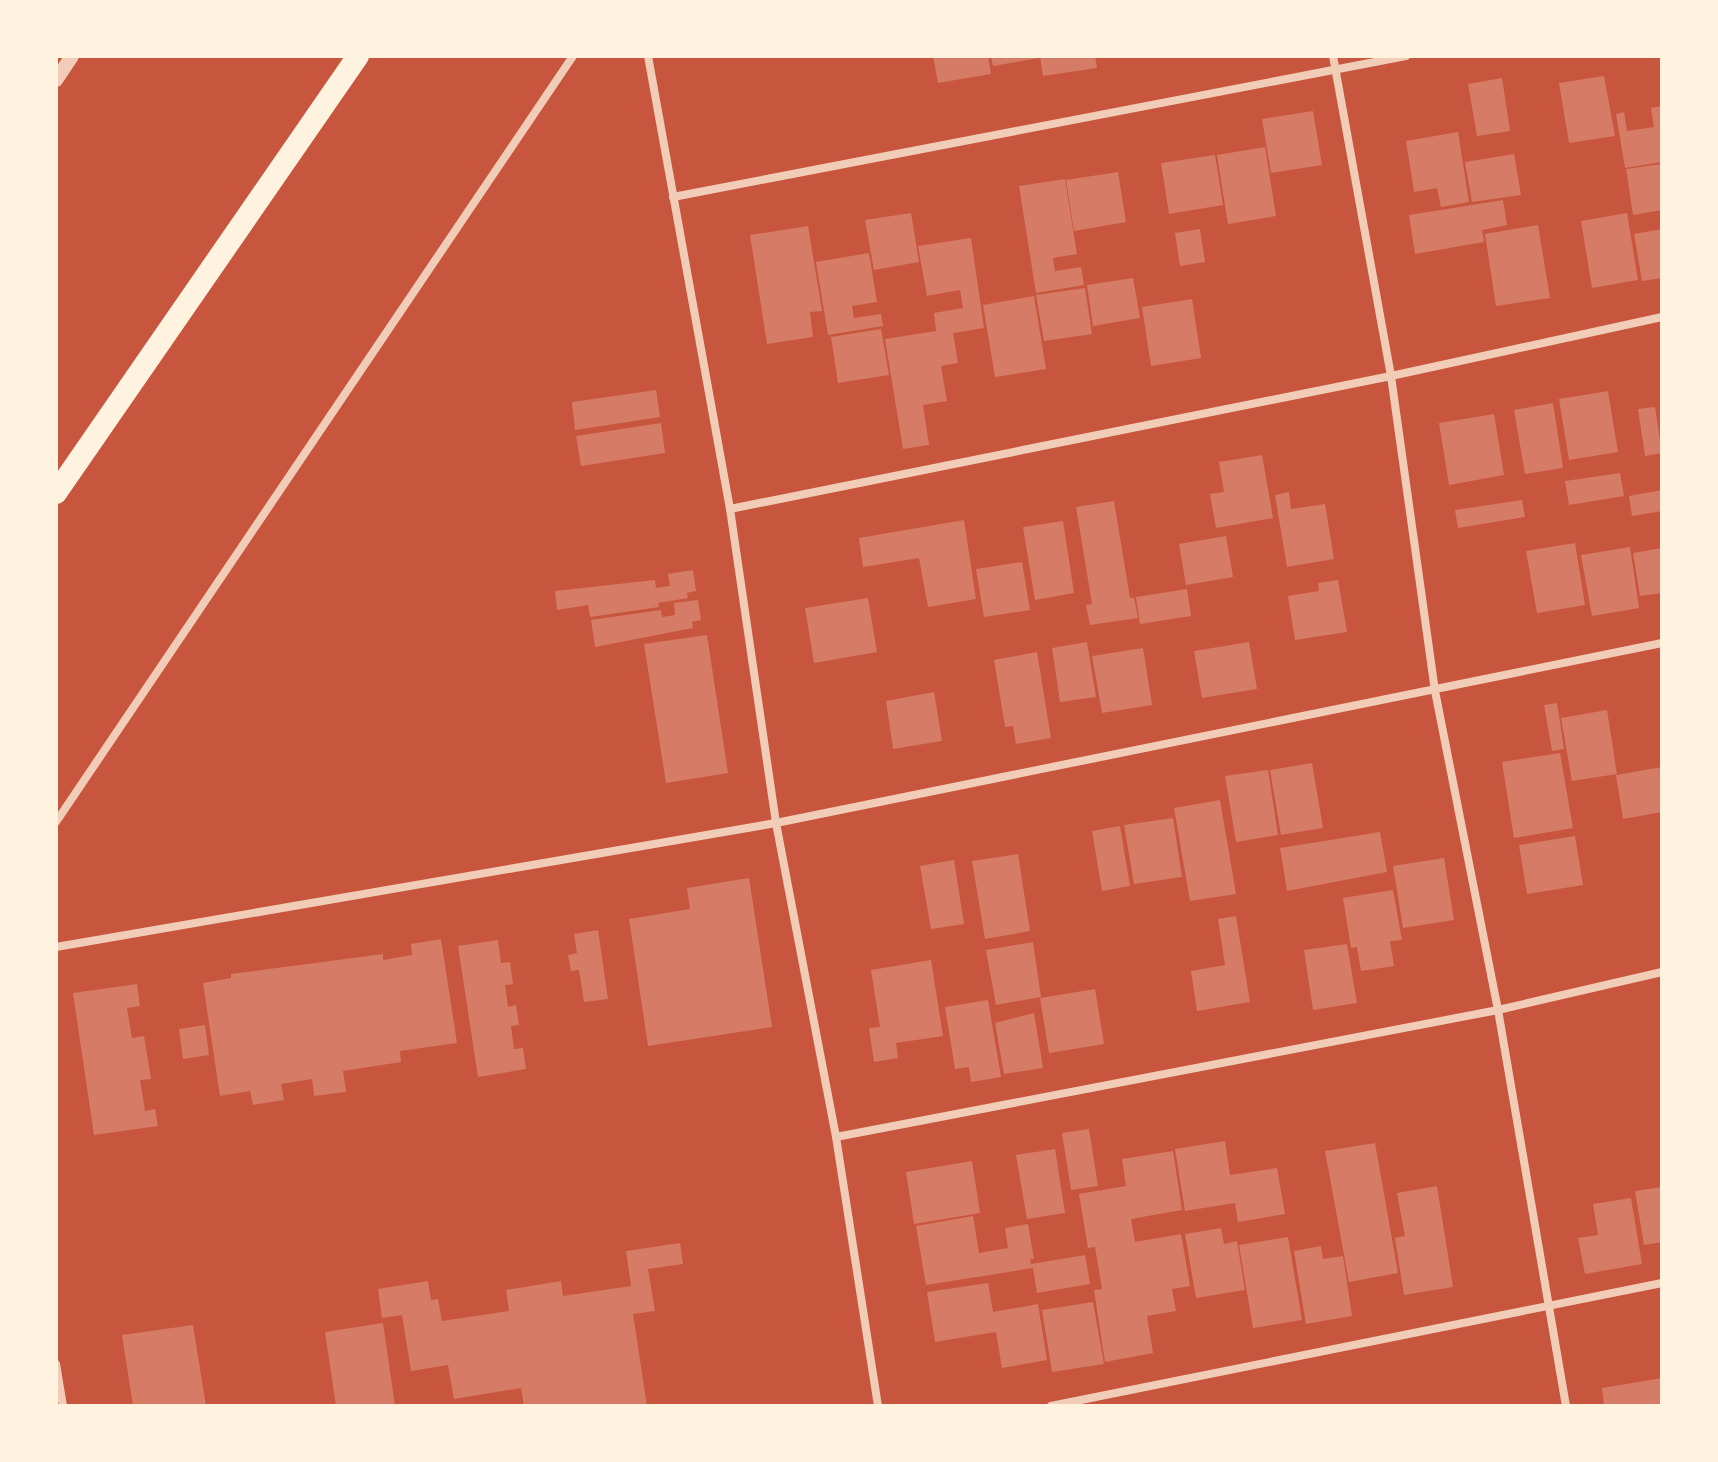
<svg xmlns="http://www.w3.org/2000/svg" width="1718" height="1462" font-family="'Zilla Slab',serif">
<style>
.building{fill:#d67c66}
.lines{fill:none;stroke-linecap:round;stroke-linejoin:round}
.minor{stroke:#f1ccb7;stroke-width:8}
.tertiary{stroke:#f1ccb7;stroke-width:14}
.trunk{stroke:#fff3e0;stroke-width:22}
</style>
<rect width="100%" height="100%" fill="#c8553d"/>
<!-- building -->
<g class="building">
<path d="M933,56H988L991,74L938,83Z"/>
<path d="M991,56H1039V58L993,66Z"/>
<path d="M1040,56H1095L1097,68L1043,76Z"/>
<path d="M1604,76L1615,136L1569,143L1559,83Z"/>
<path d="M1502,78L1510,131L1477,136L1468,84Z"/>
<path d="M1662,106V162L1625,168L1616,114L1624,112L1627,131L1654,127L1651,108Z"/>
<path d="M1313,111L1322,165L1271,173L1262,119Z"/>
<path d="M1458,132L1469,202L1441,207L1437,188L1414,192L1406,141Z"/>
<path d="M1265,147L1276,216L1228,224L1217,155Z"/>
<path d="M1514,154L1521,195L1472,202L1465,162Z"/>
<path d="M1215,155L1223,205L1169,214L1161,163Z"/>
<path d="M1662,164V210L1633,215L1626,169Z"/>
<path d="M1118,172L1126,222L1074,231L1066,180Z"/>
<path d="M1065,179L1077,254L1053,258L1055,271L1081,267L1084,285L1036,293L1019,186Z"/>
<path d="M1503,200L1507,225L1482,230L1484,242L1415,254L1409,215Z"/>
<path d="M911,213L919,262L874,270L865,220Z"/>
<path d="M1627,213L1638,280L1592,288L1581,221Z"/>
<path d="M1538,225L1550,298L1496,306L1485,234Z"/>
<path d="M808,226L822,311L810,312L813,337L767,344L750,235Z"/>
<path d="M1200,229L1205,262L1180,266L1175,233Z"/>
<path d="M1662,229V278L1642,281L1634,234Z"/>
<path d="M971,238L984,328L953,333L958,363L941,366L947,401L923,405L929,445L903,449L885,339L936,331L934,313L963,308L960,290L927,296L918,246Z"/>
<path d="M869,253L877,302L852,306L854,318L881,314L883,326L828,335L816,262Z"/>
<path d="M1133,278L1140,318L1093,326L1087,285Z"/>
<path d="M1085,288L1092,334L1044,341L1036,295Z"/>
<path d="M1034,296L1046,369L995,377L983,305Z"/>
<path d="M1192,299L1201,358L1151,366L1142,307Z"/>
<path d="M881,329L889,375L838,383L831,337Z"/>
<path d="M656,390L660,417L575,430L572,402Z"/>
<path d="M1608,391L1618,452L1569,460L1559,399Z"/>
<path d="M1553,403L1563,468L1525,474L1514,410Z"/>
<path d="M1655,407L1662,453L1645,456L1638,409Z"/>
<path d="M1494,414L1504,475L1449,485L1439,423Z"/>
<path d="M661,423L665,453L581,466L576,436Z"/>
<path d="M1262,455L1273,518L1216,528L1210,494L1224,492L1219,462Z"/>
<path d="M1620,473L1624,496L1569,505L1565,481Z"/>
<path d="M1662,490V511L1632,516L1629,496Z"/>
<path d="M1289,492L1291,509L1325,504L1334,559L1287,567L1275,495Z"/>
<path d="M1522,500L1525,517L1458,528L1455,510Z"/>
<path d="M1114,501L1130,598H1134L1138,618L1090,625L1086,605L1092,604L1076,507Z"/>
<path d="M964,520L976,599L928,607L919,558L863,567L859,538Z"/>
<path d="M1063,521L1074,593L1035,600L1023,527Z"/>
<path d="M1226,536L1233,577L1186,585L1179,544Z"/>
<path d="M1575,543L1585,605L1537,613L1526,551Z"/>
<path d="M1630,547L1639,608L1592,616L1581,555Z"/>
<path d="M1662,548V593L1640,596L1633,553Z"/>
<path d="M1022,562L1030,610L984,617L976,569Z"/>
<path d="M693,570L696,591L687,593L688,598L658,603L659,607L590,617L588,605L557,610L555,591L655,580L656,588L670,586L668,574Z"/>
<path d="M1338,580L1347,632L1295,640L1288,596L1319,591L1318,583Z"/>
<path d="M1187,589L1191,616L1140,624L1136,597Z"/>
<path d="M868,598L877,652L814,663L805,608Z"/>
<path d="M698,600L701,620L692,622L693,628L595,647L591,620L661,610L662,617L675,615L674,603Z"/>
<path d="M707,635L728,773L666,783L644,644Z"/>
<path d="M1087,642L1096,697L1060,702L1052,648Z"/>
<path d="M1249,642L1257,689L1202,698L1194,651Z"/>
<path d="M1143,648L1152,705L1102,713L1092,656Z"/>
<path d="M1037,652L1051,738L1016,744L1013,726L1005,727L994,660Z"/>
<path d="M934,692L942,741L893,749L886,701Z"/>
<path d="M1557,703L1564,749L1552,751L1544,705Z"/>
<path d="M1607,710L1617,774L1572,781L1561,718Z"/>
<path d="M1560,753L1573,828L1514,838L1502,762Z"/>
<path d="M1312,763L1323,828L1281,835L1270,770Z"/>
<path d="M1662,767V812L1623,819L1616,775Z"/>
<path d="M1268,770L1278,835L1236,842L1225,776Z"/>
<path d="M1220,800L1236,894L1190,901L1174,808Z"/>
<path d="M1173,818L1182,877L1134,884L1124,825Z"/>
<path d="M1120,826L1130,886L1102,891L1092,831Z"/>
<path d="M1380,832L1387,872L1287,891L1280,848Z"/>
<path d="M1575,836L1583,885L1527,894L1519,845Z"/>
<path d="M1018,854L1030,931L985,939L972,861Z"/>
<path d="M1444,858L1454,920L1403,928L1393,866Z"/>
<path d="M954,860L964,924L931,929L920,866Z"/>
<path d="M749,878L772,1027L648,1046L629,919L690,909L687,888Z"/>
<path d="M1393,890L1402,940L1390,941L1394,966L1361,971L1357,947L1351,948L1343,898Z"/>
<path d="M1236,916L1250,1002L1197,1011L1191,971L1225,965L1218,919Z"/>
<path d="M598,930L608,999L584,1002L579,970L571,971L568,955L577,953L574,934Z"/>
<path d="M441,939L457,1043L400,1051L401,1062L343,1071L346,1092L314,1096L312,1079L281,1084L284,1100L253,1105L250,1091L220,1096L203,983L231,978V974L383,954V960L412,955L411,944Z"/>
<path d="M498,940L501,963L510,962L513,984L505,985L508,1007L516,1005L519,1025L511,1026L514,1049L523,1048L526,1069L478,1077L458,946Z"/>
<path d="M1033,942L1041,997L996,1005L986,950Z"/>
<path d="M1347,944L1357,1003L1313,1010L1304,950Z"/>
<path d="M931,960L943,1036L896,1043L898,1058L874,1062L869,1028L880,1027L871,970Z"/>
<path d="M137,984L140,1006L127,1008L132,1038L144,1036L151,1079L140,1080L145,1111L155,1109L158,1126L94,1135L73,993Z"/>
<path d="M1095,989L1104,1044L1049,1053L1040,998Z"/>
<path d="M988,1000L1001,1077L971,1082L969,1067L955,1069L945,1007Z"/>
<path d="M1034,1013L1043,1068L1004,1074L995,1023Z"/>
<path d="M205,1025L209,1055L183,1059L179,1029Z"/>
<path d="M1089,1129L1098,1186L1071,1190L1062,1133Z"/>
<path d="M1225,1141L1230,1175L1277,1168L1285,1214L1238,1222L1235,1203L1185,1211L1175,1149Z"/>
<path d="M1375,1143L1398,1273L1349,1282L1325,1151Z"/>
<path d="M1055,1149L1065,1213L1027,1219L1016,1155Z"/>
<path d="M1173,1151L1182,1210L1131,1219L1135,1242L1181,1234L1190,1286L1172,1289L1176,1311L1147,1316L1153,1353L1105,1362L1094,1290L1102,1289L1095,1247L1088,1248L1079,1194L1126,1186L1122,1159Z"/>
<path d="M972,1161L980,1213L914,1224L906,1172Z"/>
<path d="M1437,1186L1453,1287L1404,1295L1395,1238L1405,1236L1397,1193Z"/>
<path d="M1662,1187V1242L1644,1245L1635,1191Z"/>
<path d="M1631,1198L1642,1264L1585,1274L1578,1238L1598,1235L1593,1204Z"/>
<path d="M973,1216L979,1253L1008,1248L1005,1228L1028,1224L1034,1259H1030L1031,1264L1085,1255L1090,1284L1037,1293L1033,1268L926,1285L916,1226Z"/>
<path d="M1221,1228L1224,1244L1237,1241L1245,1290L1196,1298L1185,1234Z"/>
<path d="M1288,1237L1302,1320L1253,1328L1239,1245Z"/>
<path d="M680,1243L683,1264L648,1269L655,1311L633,1314L647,1406H524L521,1388L454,1399L448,1365L411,1371L402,1315L382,1318L378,1289L428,1281L431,1300L438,1299L442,1321L509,1311L506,1290L561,1281L563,1296L631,1286L626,1251Z"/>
<path d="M1321,1246L1323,1259L1343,1256L1352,1316L1306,1324L1294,1251Z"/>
<path d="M988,1283L993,1312L1038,1304L1047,1360L1002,1368L996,1332L935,1342L927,1292Z"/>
<path d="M1093,1302L1104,1364L1052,1372L1042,1310Z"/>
<path d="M383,1323L395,1406H336L325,1332Z"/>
<path d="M193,1325L206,1406H133L122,1335Z"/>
<path d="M1662,1378V1406H1604L1602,1388Z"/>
</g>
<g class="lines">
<!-- minor -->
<g class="minor">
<path d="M648,56L730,509L776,823L836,1137L878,1406"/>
<path d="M1333,56L1391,376L1435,691L1498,1010L1566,1406"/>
<path d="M673,197L1406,56"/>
<path d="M730,509L1391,376L1662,317"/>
<path d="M56,822L573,56"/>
<path d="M56,947L776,823L1662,643"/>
<path d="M836,1137L1498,1010L1662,972"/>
<path d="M56,1364L63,1406"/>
<path d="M1051,1406L1662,1283"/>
</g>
<!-- tertiary -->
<path class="tertiary" d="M56,80L72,56"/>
<!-- trunk -->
<path class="trunk" d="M56,493L358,56"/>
</g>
<!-- border -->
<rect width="1718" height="1462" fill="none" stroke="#fff3e0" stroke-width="116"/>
</svg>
